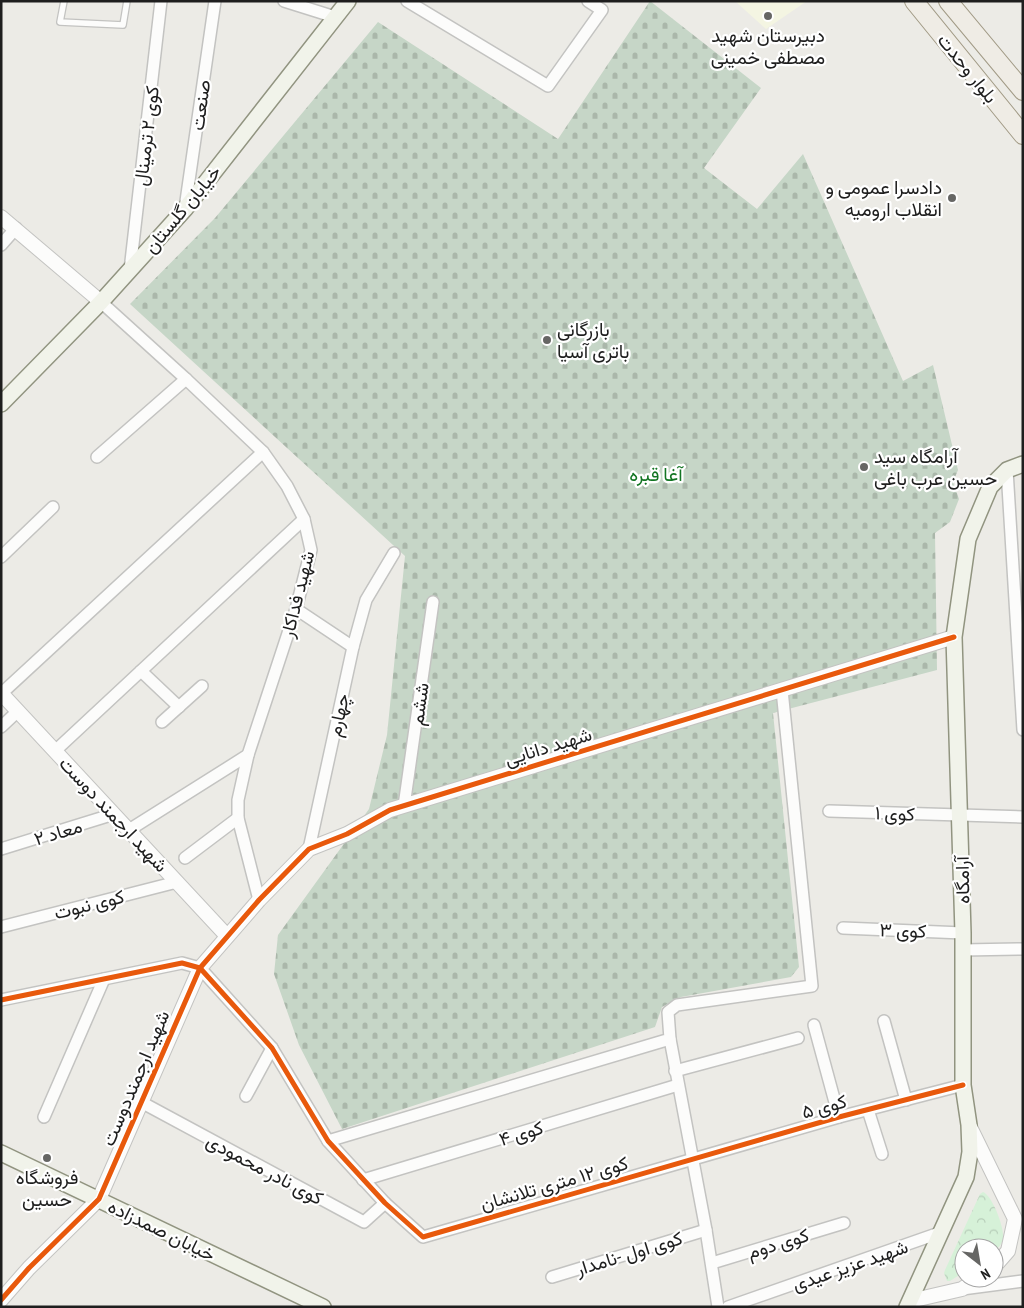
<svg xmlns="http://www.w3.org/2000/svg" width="1024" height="1308" font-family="'PT Sans Narrow',Vazirmatn,sans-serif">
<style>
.education{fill:#f4f5e2}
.cemetery{fill:url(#cemetery-stones)}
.park{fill:url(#park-crowns)}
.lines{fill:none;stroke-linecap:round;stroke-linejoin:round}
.service-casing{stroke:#c3c3c1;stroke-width:8}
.minor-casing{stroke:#c3c3c1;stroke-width:14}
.tertiary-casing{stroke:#c3c3c1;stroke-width:16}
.secondary-casing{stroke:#919480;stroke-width:18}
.primary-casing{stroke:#a19a85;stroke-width:20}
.service{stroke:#fcfcfb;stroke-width:5.5}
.minor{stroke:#fcfcfb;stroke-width:11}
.tertiary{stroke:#fcfcfb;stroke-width:14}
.secondary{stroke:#f1f3ea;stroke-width:15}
.primary{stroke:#efece5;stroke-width:18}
.cycleway-casing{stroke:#fff;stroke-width:8}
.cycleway{stroke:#e8590c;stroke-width:5}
.poi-dot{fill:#666664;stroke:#fff;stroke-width:2}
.labels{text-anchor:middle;stroke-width:4.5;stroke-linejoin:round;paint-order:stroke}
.poi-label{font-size:19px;fill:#1e1e1e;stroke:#fff}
.street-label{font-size:19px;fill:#1e1e1e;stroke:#fff}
.park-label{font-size:19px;fill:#137523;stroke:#fff}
</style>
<defs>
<pattern id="cemetery-stones" width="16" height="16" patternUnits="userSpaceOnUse" patternTransform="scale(1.25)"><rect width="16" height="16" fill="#c6d6c7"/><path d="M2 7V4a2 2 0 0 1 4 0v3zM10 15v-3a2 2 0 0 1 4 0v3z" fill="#aab7aa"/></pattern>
<pattern id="park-crowns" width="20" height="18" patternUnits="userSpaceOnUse" patternTransform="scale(1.25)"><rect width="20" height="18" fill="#d6f1d8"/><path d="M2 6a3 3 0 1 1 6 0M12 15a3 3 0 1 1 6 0" fill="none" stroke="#b7ceb9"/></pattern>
</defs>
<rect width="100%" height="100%" fill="#ecebe6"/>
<!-- education -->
<path class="education" d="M735,1H807L766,29Z"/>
<!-- cemetery -->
<path class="cemetery" d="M650,1L761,88L704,168L757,209L803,154L903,381L933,365L958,470L953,482L959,499L950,522L935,533L937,670L773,713L799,967L791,977L681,997L662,1007L655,1027L342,1129L299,1045L274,974L278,935L369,809L387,735L405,556L130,304L215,218L378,22L558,139Z"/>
<!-- park -->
<path class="park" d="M983,1192C992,1195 1005,1228 1003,1239C1002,1244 998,1248 994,1252V1248H964V1272L950,1281H947L944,1273L945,1270L980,1194Z"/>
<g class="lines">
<defs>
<path id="service" d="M64,1L60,22L123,25L127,1"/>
<g id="minor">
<path d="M284,1L335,17"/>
<path d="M407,1L548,86L602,10L588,1"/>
<path d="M185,208L215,1"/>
<path d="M1,245L16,228"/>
<path d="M130,270L161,1"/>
<path d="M101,302L186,379L263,452L287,486L304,519L311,550L296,609L248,755L238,800V818L259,900"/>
<path d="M97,457L186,379"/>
<path d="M1007,470L1023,730"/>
<path d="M1,557L53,507"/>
<path d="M296,609L353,647L309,849"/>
<path d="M353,647L366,600L394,553"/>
<path d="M141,671L179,707"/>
<path d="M2,693L263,452"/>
<path d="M162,722L202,686"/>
<path d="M1,727L18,711"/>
<path d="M55,751L304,519"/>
<path d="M404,806L433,602"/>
<path d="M829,811L1023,817"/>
<path d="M129,830L248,755"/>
<path d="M1,849L114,814"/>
<path d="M185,858L238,818"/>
<path d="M1,927L177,882"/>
<path d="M843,928L963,933"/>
<path d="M963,950L1023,949"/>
<path d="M1,1000L182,963L200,968L272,1048L328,1141L385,1203L423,1237L839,1117L963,1085"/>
<path d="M884,1021L906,1100"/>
<path d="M814,1025L839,1117"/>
<path d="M670,1039L706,1230L718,1307"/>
<path d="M675,1071L798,1038"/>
<path d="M246,1096L272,1048"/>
<path d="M141,1102L364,1222L385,1203"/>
<path d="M868,1110L882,1154"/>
<path d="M44,1117L104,979"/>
<path d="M328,1141L670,1039L668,1012L677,1005L812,986L782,690"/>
<path d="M363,1180L678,1085"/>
<path d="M712,1263L844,1223"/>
<path d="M552,1277L706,1230"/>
<path d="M962,1289L1023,1281"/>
<path d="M728,1307L942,1232"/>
</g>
<g id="tertiary">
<path d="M1,217L101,302"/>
<path d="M1,693L227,936"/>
<path d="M970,1127L1015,1219L1008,1251L994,1267"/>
<path d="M1,1300L29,1268L99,1199L200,968L259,900L309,849L347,834L390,810L954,637"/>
<path d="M910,1301L962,1289L978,1278"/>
</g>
<g id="secondary">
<path d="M1,404L101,302L185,209L348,1"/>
<path d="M1,1153L323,1307"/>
<path d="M907,1307L966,1177L970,1152L969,1125L963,1085V933L954,637L968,539L990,487L1007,470L1023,464"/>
</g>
<g id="primary">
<path d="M914,1L1023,135"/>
<path d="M948,1L1023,91"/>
</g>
</defs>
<!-- service casing -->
<use href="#service" class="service-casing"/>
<!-- minor casing -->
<use href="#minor" class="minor-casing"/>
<!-- tertiary casing -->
<use href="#tertiary" class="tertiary-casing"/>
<!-- secondary casing -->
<use href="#secondary" class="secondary-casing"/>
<!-- primary casing -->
<use href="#primary" class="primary-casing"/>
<!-- service -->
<use href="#service" class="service"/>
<!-- minor -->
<use href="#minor" class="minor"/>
<!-- tertiary -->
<use href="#tertiary" class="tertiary"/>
<!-- secondary -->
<use href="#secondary" class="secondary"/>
<!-- primary -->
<use href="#primary" class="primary"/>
<defs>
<g id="cycleway">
<path d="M1,1000L182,963L200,968L272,1048L328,1141L385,1203L423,1237L839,1117L963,1085"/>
<path d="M1,1300L29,1268L99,1199L200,968L259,900L309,849L347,834L390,810L954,637"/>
</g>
</defs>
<!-- cycleway casing -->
<use href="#cycleway" class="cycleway-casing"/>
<!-- cycleway -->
<use href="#cycleway" class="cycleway"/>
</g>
<!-- markers -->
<g class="poi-dot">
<circle cx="768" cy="16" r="5"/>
<circle cx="952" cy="198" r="5"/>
<circle cx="547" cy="340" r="5"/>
<circle cx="864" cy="467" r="5"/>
<circle cx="47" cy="1158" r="5"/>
</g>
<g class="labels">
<!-- poi labels -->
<g class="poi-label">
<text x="768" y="42">دبیرستان شهید<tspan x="768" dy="22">مصطفی خمینی</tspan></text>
<text x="942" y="194" text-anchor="end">دادسرا عمومی و<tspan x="942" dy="22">انقلاب ارومیه</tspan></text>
<text x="557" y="336" text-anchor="start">بازرگانی<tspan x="557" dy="22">باتری آسیا</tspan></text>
<text x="874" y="463" text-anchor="start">آرامگاه سید<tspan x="874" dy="22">حسین عرب باغی</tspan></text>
<text x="47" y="1184">فروشگاه<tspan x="47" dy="22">حسین</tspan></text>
</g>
<!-- street labels -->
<g class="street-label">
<text transform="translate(968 68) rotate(51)" y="7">بلوار وحدت</text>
<text transform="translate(200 105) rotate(-82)" y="7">صنعت</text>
<text transform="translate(146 136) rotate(-83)" y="7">کوی ۲ ترمینال</text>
<text transform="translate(182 209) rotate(-50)" y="7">خیابان گلستان</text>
<text transform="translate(297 594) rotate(-76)" y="7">شهید فداکار</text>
<text transform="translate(419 704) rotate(-82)" y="7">ششم</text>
<text transform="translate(338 715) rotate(-78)" y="7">چهارم</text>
<text transform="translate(548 746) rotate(-17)" y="7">شهید دانایی</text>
<text transform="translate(895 813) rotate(2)" y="7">کوی ۱</text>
<text transform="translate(114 814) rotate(47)" y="7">شهید ارجمند دوست</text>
<text transform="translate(58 832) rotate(-17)" y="7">معاد ۲</text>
<text transform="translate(962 880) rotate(-91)" y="7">آرامگاه</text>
<text transform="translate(89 904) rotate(-14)" y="7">کوی نبوت</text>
<text transform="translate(903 930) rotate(2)" y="7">کوی ۳</text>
<text transform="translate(135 1078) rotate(-67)" y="7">شهید ارجمنددوست</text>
<text transform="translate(824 1106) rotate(-15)" y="7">کوی ۵</text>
<text transform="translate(521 1133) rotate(-17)" y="7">کوی ۴</text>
<text transform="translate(265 1169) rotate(28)" y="7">کوی نادر محمودی</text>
<text transform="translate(554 1183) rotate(-16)" y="7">کوی ۱۲ متری تلانشان</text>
<text transform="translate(162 1230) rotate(26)" y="7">خیابان صمدزاده</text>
<text transform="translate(778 1243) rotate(-17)" y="7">کوی دوم</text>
<text transform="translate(629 1253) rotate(-17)" y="7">کوی اول -نامدار</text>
<text transform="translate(850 1265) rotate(-19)" y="7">شهید عزیز عیدی</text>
</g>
<!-- park labels -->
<g class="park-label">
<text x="656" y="481">آغا قبره</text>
</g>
</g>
<!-- border -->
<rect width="1024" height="1308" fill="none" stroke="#1e1e1e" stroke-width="5"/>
<!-- north arrow -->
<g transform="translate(979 1263) rotate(149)"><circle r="24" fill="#ffffff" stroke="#a5a5a5"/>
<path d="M0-4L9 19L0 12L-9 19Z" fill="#666664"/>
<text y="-8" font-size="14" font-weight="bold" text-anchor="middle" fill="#1e1e1e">N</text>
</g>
</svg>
